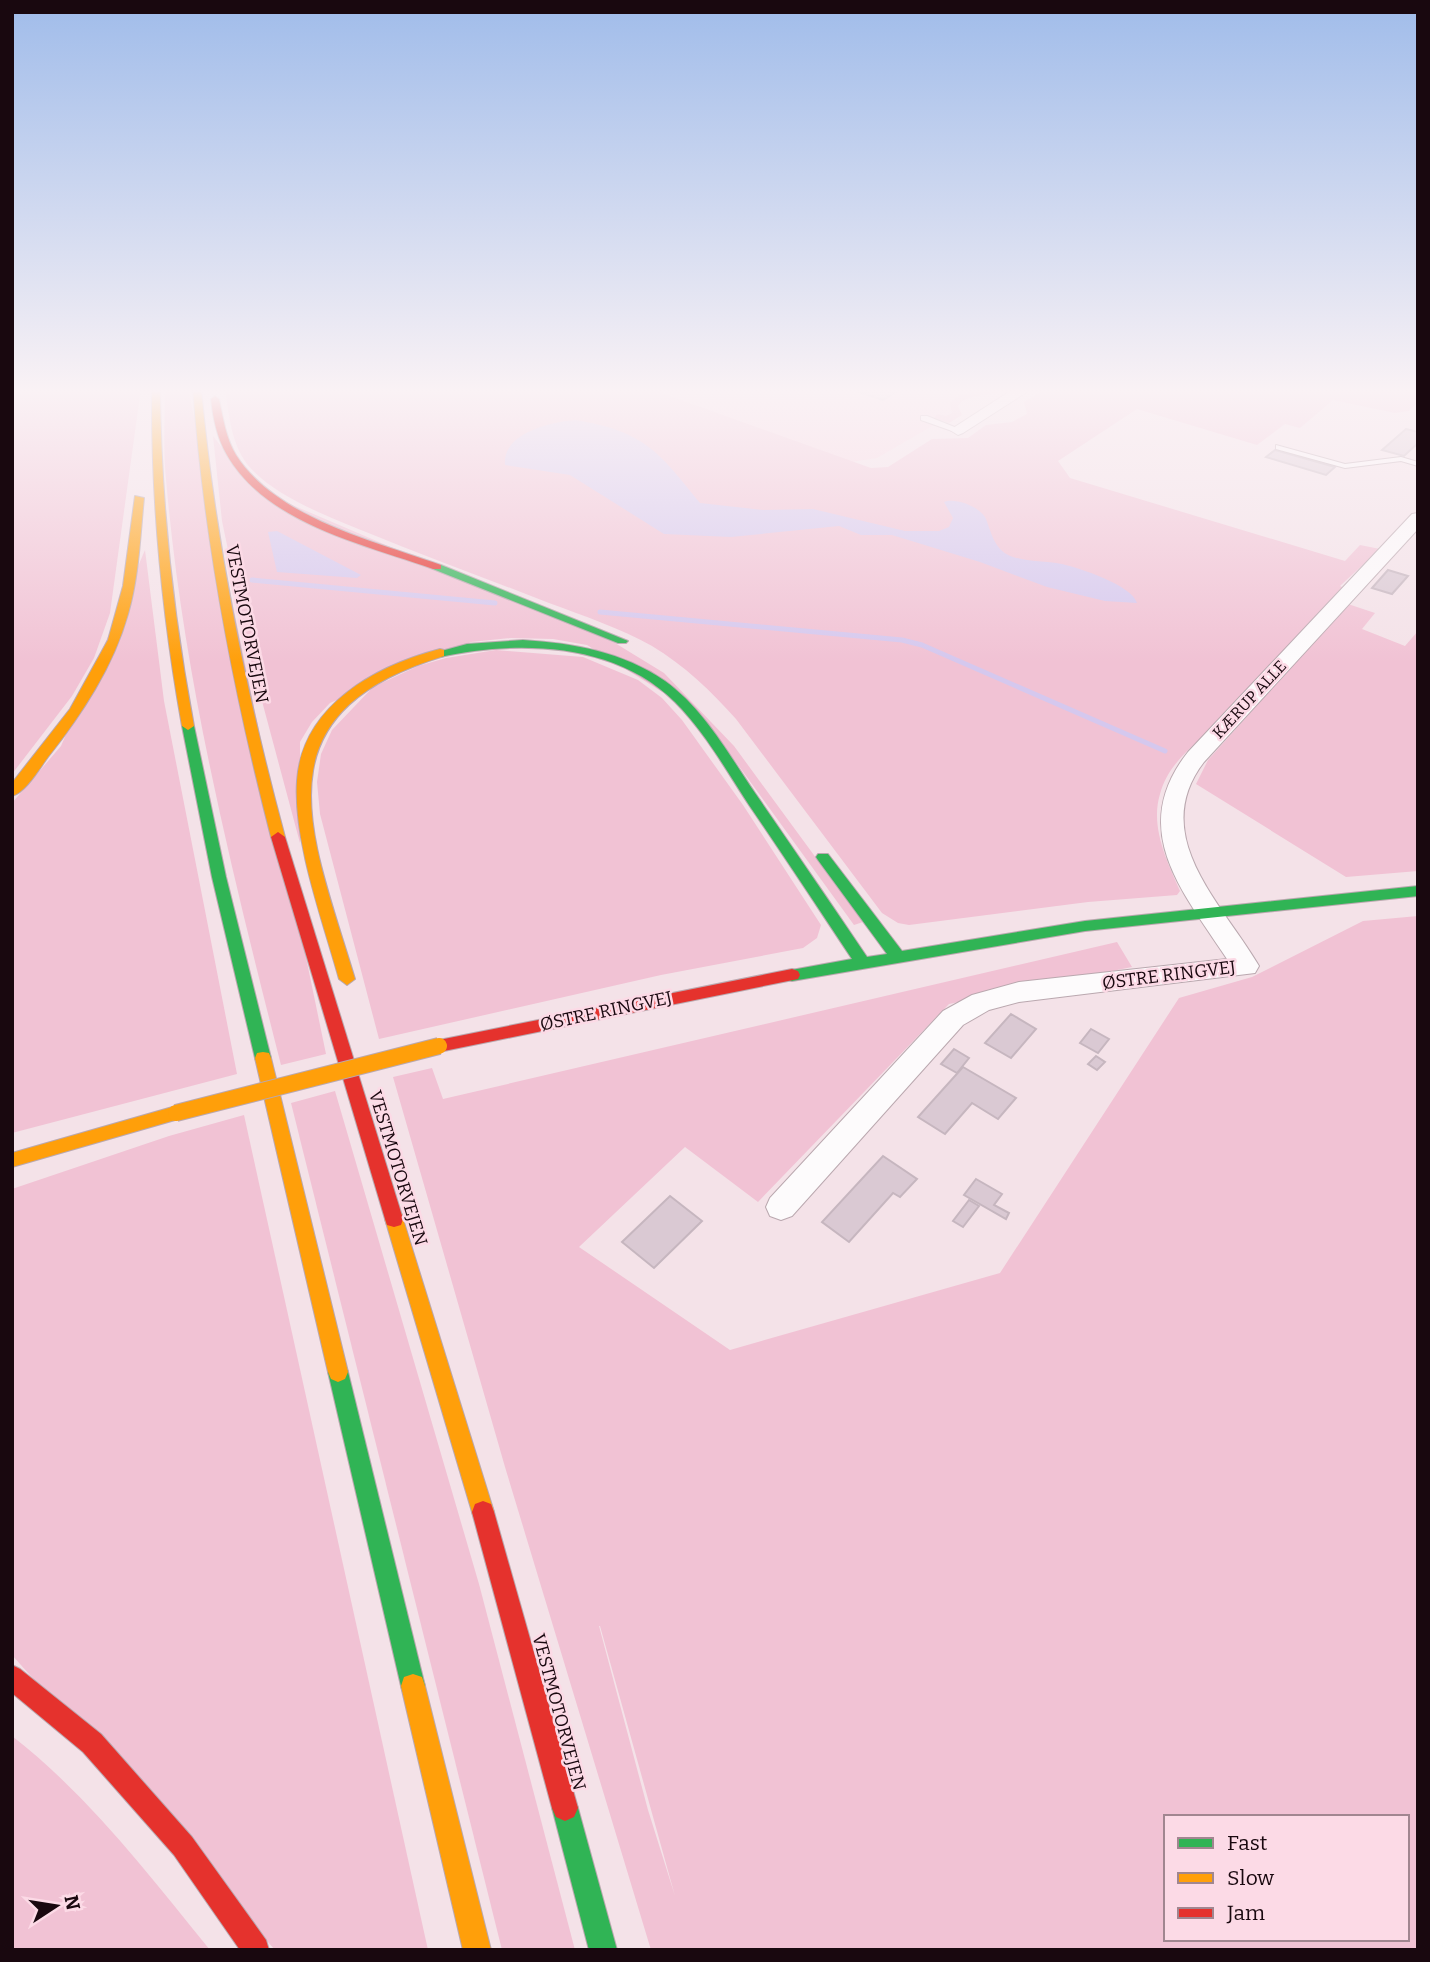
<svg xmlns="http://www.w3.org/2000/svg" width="1430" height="1962" font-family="Bitter,serif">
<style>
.built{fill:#f8d5e1}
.green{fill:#f1c2d4;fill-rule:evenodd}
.water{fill:#d5c8ee}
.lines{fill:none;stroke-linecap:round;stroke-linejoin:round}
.stream{stroke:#d5c8ee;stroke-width:5}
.building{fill:#dac9d3;stroke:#c6b6bf;stroke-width:2}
.lane-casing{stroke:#baa8af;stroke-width:2}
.street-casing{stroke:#baa8af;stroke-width:2}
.fast-casing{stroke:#baa8af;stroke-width:2}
.slow-casing{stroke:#baa8af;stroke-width:2}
.jam-casing{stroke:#baa8af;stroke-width:2}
.lane{fill:#fdfbfc;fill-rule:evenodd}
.street{fill:#fdfbfc;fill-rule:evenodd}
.fast{fill:#30b455;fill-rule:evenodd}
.slow{fill:#ff9f0a;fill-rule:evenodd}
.jam{fill:#e5322d;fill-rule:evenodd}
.slow-bridge-casing{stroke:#baa8af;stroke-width:18;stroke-linecap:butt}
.slow-bridge{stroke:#ff9f0a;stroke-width:16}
.labels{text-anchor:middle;stroke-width:5;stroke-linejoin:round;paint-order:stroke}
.far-street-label{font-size:16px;fill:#19080f;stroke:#fcdae6}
.street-label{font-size:18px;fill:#19080f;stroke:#fcdae6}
</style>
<rect width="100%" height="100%" fill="#f4e2e8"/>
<!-- built -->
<path class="built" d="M648,388H993L959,395L952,413L946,416L937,414L935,419L939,420L934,425L877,458L851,462Z"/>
<!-- green -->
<g class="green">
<path d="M12,388H141L110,613L94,658L72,696L12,774Z"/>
<path d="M165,388H188L326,1054L281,1065C232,872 183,678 166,479C163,449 165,418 165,388Z"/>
<path d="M225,388H655L653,390L871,468L888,467L932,439L968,438L986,425L1012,422L1027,414L1024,402L1047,388H1402L1418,393L1416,404L1409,411L1395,413L1333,400L1300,428L1285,424L1257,445L1137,409L1058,461L1070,478L1345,561L1360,545L1380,549L1340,586L1346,589C1307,631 1268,673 1229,714C1204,739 1170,757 1160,794C1150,827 1167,861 1180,891L1177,895L1088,902L909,925L898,923L882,913L736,719C712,692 684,665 652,646C620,628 584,616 549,603C488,579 427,557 366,532C329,517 273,496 247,464C231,442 229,415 225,388Z"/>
<path d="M993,388H1006C992,397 977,393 962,401L958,406L962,415L949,423L934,418L937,414L946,416L952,413L950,403L959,395Z"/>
<path d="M213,436L255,489L615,643L664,673L734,746L863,922L854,925L704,718L587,645L553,639L511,638L471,642L330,703L312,722L300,742V843L251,660L222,521Z"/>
<path d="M145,550L164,701L237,1074L12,1133V803L61,746Z"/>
<path d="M1348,604L1375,613L1362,629L1405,646L1418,631V871L1346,877L1196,784L1208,760Z"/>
<path d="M496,650L583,657L638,680L662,698L682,720L743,805L821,925L817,938L803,948L661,975L379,1039L320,814L317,782L321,754L332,730L373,687L418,666L446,658Z"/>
<path d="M1418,916V1950H651L505,1467L393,1077L432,1068L443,1099L1117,942L1132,967L949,1004L758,1202L685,1147L579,1247L730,1350L1000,1273L1179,998L1252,977L1363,921ZM599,1626H600L675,1896L648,1810ZM1166,1817H1407V1939H1166Z"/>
<path d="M335,1091L479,1584L575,1950H502L291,1103Z"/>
<path d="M244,1115L428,1950H275L12,1655V1189L169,1136Z"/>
<path d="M12,1736C89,1796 149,1875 210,1950H12Z"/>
</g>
<!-- water -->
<g class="water">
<path d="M575,420C644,431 659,452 700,503L763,510L813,509L905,531H939L949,527L953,518L944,502C955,497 981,507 986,519C992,535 995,551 1013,557C1029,562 1045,561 1062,564C1079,568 1132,585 1137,603L1105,601L1047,587L980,562L892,535H861L839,526L731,537L664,534L570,475L505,465C502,433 551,422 575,420Z"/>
<path d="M277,531L361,575L357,578L277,572L268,532Z"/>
</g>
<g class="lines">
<!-- stream -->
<g class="stream">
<path d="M252,580L495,603"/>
<path d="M600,612L902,640L922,645L1165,751"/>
</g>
</g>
<!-- building -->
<g class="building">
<path d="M847,388H903L883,400Z"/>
<path d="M1406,429L1418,432V443L1404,456L1382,450Z"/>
<path d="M1275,450L1335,467L1326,475L1266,457Z"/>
<path d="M1388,570L1408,576L1392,594L1372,588Z"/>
<path d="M1011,1014L1036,1029L1011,1058L985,1043Z"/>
<path d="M1091,1029L1109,1039L1098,1053L1080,1043Z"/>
<path d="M954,1049L969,1058L957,1073L941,1064Z"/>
<path d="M1096,1056L1105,1062L1097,1070L1088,1064Z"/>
<path d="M963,1067L1016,1098L998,1119L972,1103L945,1134L918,1117Z"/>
<path d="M883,1156L917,1179L900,1197L893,1193L849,1242L822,1222Z"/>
<path d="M976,1179L1002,1194L994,1205L1009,1213L1006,1219L964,1195Z"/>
<path d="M670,1196L702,1221L654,1268L622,1242Z"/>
<path d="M969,1200L979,1206L963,1227L953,1221Z"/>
</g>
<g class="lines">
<defs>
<g id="lane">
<path d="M921,416H927L962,430L955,432L921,420Z"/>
<path d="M1276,445L1345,464L1401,457L1418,462V466L1401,461L1345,468L1276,449Z"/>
</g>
<g id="street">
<path d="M1015,388H1033L963,433L958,435L950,430Z"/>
<path d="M1418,513V529L1204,762C1147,836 1223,904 1259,966L1255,973L1019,1002L989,1010L963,1025L792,1216L781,1220L770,1216L766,1207L770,1198L943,1011L972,995L1019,982L1227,959C1182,891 1127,829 1188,752L1412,514Z"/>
</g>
<g id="fast">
<path d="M433,565H441L628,641L626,643H618L433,569Z"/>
<path d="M523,640C573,643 623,652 665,681C704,709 729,755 755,793C793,848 830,902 867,957L887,954L818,860L816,857L818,854H828L902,951L1085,921L1418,886V896L1085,931L792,981L786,979L784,975L786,971L852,959C818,908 784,856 749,805C726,770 705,732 675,702C614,642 518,640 440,657L434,653L467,644Z"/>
<path d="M188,722L194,726L226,877L271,1058L269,1063H257L255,1058L212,877L182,726Z"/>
<path d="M338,1362L345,1365L348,1372L425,1686L422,1695L413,1698L404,1695L401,1686L328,1372L331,1365Z"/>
<path d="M565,1795L574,1799L578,1808L617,1950H589L552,1808L556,1799Z"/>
</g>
<g id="slow">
<path d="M152,388H160C161,503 173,614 194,726L188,730L182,726C162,614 151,502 152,388Z"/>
<path d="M193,388H201C215,541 245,689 285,837L278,842L271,837C233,689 204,541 193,388Z"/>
<path d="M135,496L144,498C140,537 139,577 128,614C113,667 82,714 48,757C39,769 26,792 12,796V783L70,709L108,640L123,586Z"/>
<path d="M440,649L444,650V656C253,714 311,833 355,979L347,985L339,979C323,921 293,841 297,781C302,706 375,666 440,649Z"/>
<path d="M263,1052L269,1053L271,1058L348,1372L345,1379L338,1382L331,1379L328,1372L255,1058L257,1053Z"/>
<path d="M176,1106L182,1108L185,1113L182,1118L12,1167V1153Z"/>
<path d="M394,1211L401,1213L403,1219L494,1512L491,1520L483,1523L475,1520L472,1512L385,1219L387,1213Z"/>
<path d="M413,1674L422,1677L425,1686L491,1950H463L401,1686L404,1677Z"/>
</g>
<g id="jam">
<path d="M215,396L219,399C223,418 226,439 236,455C276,518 374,541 441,565V569H433C363,544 267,524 227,455C217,438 213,418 211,399Z"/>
<path d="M278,832L285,837L403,1219L401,1225L394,1227L387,1225L385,1219L271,837Z"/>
<path d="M792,969L798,971L800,975L798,979L439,1052L433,1050L431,1046L433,1042L439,1040Z"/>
<path d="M483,1501L491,1504L494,1512L578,1808L574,1817L565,1821L556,1817L552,1808L472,1512L475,1504Z"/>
<path d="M12,1665L20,1669L101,1734L192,1837L266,1940L269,1950H240L174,1855L83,1752L12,1693Z"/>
</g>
</defs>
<!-- lane casing -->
<use href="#lane" class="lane-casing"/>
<!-- street casing -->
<use href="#street" class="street-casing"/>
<!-- fast casing -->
<use href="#fast" class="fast-casing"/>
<!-- slow casing -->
<use href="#slow" class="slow-casing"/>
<!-- jam casing -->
<use href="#jam" class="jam-casing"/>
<!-- lane -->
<use href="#lane" class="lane"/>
<!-- street -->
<use href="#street" class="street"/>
<!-- fast -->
<use href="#fast" class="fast"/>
<!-- slow -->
<use href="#slow" class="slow"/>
<!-- jam -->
<use href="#jam" class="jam"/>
<defs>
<path id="slow-bridge" d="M176,1113L439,1046"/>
</defs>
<!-- slow-bridge casing -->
<use href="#slow-bridge" class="slow-bridge-casing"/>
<!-- slow-bridge -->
<use href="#slow-bridge" class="slow-bridge"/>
</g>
<!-- sky -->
<linearGradient id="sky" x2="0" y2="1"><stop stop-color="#a0bcea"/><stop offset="0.59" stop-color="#faf2f5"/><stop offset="1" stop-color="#faf2f5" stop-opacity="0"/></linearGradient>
<rect width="1430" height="663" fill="url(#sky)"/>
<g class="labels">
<!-- far-street labels -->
<g class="far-street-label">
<text transform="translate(1249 699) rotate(-47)" y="6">KÆRUP ALLE</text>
</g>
<!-- street labels -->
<g class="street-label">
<text transform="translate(247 624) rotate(79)" y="6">VESTMOTORVEJEN</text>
<text transform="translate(1169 975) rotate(-7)" y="6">ØSTRE RINGVEJ</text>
<text transform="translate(606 1011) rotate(-12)" y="6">ØSTRE RINGVEJ</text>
<text transform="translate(398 1168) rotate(73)" y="6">VESTMOTORVEJEN</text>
<text transform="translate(559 1712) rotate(75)" y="6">VESTMOTORVEJEN</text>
</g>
</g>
<!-- border -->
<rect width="1430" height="1962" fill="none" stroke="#19080f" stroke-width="28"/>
<!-- legend -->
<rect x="1164" y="1815" width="245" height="126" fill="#fcdae6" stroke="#a18690" stroke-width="2"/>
<rect x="1178" y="1838" width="35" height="10" fill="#30b455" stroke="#a18690" stroke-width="2"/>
<text x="1227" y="1850" font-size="21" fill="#19080f">Fast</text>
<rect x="1178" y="1873" width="35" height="10" fill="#ff9f0a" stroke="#a18690" stroke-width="2"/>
<text x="1227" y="1885" font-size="21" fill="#19080f">Slow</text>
<rect x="1178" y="1908" width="35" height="10" fill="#e5322d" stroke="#a18690" stroke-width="2"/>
<text x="1227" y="1920" font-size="21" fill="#19080f">Jam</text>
<!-- north arrow -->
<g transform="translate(56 1906) rotate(78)" stroke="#fcdae6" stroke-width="5" paint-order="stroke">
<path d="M0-5L12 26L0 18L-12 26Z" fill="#19080f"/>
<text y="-10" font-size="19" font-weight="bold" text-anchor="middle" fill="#19080f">N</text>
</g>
</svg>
